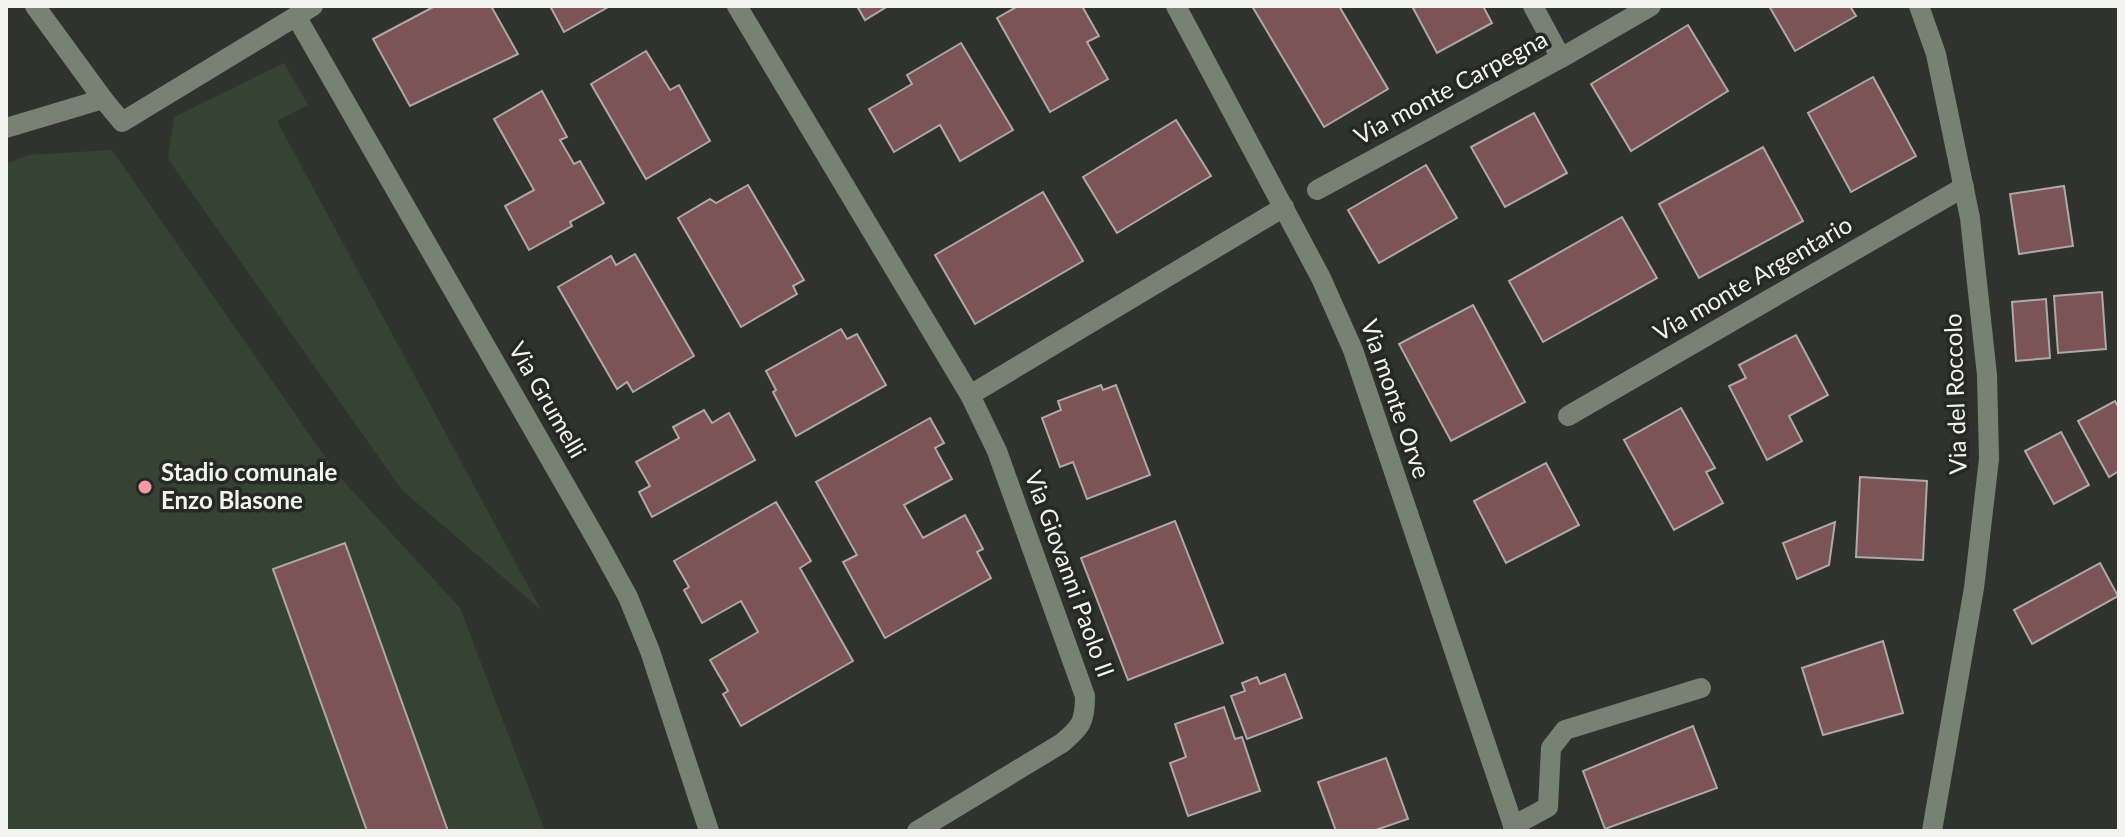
<svg xmlns="http://www.w3.org/2000/svg" width="2125" height="837" font-family="Lato,sans-serif">
<style>
.green{fill:#374332}
.building{fill:#7d5456;stroke:#aea8a8;stroke-width:2}
.lines{fill:none;stroke-linecap:round;stroke-linejoin:round}
.minor{stroke:#788274;stroke-width:20}
.poi-dot{fill:#f49aa0;stroke:#262825;stroke-width:3}
.labels{text-anchor:middle;stroke-width:7;stroke-linejoin:round;paint-order:stroke}
.street-label{font-size:24px;fill:#f3f4f2;stroke:#262825}
.poi-label{font-size:24px;font-weight:bold;fill:#f3f4f2;stroke:#262825;text-anchor:start}
</style>
<rect width="100%" height="100%" fill="#30322f"/>
<!-- green -->
<g class="green">
<path d="M284,63L308,105L277,121L541,610L402,490L168,159L174,117Z"/>
<path d="M112,150L336,473L460,608L545,831H6V164L28,155Z"/>
</g>
<!-- building -->
<g class="building">
<path d="M435,6H491L518,54L410,106L373,39Z"/>
<path d="M550,6H610L564,32Z"/>
<path d="M857,6H888L865,20Z"/>
<path d="M1018,6H1082L1099,36L1087,42L1108,79L1050,112L997,18Z"/>
<path d="M1252,6H1339L1388,89L1324,127Z"/>
<path d="M1412,6H1483L1492,23L1437,53Z"/>
<path d="M1769,6H1850L1856,16L1795,51Z"/>
<path d="M1688,25L1728,91L1631,151L1591,84Z"/>
<path d="M961,43L1013,130L960,161L940,125L894,152L869,109L912,84L907,75Z"/>
<path d="M646,51L670,90L679,85L710,141L646,179L591,84Z"/>
<path d="M1873,77L1916,156L1851,192L1808,113Z"/>
<path d="M542,91L567,137L560,140L574,164L580,161L604,203L570,222L572,226L529,250L505,206L534,190L494,119Z"/>
<path d="M1534,113L1567,173L1505,207L1471,147Z"/>
<path d="M1176,120L1211,176L1117,233L1083,177Z"/>
<path d="M1763,147L1803,221L1699,278L1659,204Z"/>
<path d="M1426,165L1457,218L1379,263L1348,210Z"/>
<path d="M748,185L804,280L793,286L797,294L741,327L678,218L710,199L716,203Z"/>
<path d="M2064,186L2073,246L2019,254L2010,194Z"/>
<path d="M1043,192L1083,261L975,324L935,255Z"/>
<path d="M1622,217L1657,278L1543,342L1509,281Z"/>
<path d="M635,254L694,356L633,392L627,382L617,389L558,287L611,256L616,265Z"/>
<path d="M2102,292L2106,349L2058,353L2054,296Z"/>
<path d="M2046,299L2050,358L2016,361L2012,302Z"/>
<path d="M1473,305L1525,402L1451,441L1399,344Z"/>
<path d="M841,329L847,339L857,334L886,385L796,436L773,392L776,390L766,371Z"/>
<path d="M1796,335L1828,395L1789,416L1802,441L1767,460L1729,386L1746,378L1739,365Z"/>
<path d="M1101,385L1103,390L1116,385L1150,475L1087,499L1073,462L1060,467L1042,418L1061,410L1058,401Z"/>
<path d="M2115,401L2119,408V471L2109,477L2078,421Z"/>
<path d="M1681,408L1715,468L1706,472L1723,503L1674,530L1624,440Z"/>
<path d="M704,410L712,423L729,413L755,460L652,517L639,492L650,486L636,462L679,438L673,427Z"/>
<path d="M930,418L944,443L935,448L952,479L904,505L923,538L965,515L983,549L977,552L991,578L885,638L843,562L857,555L816,482Z"/>
<path d="M2061,432L2089,485L2054,504L2025,451Z"/>
<path d="M1546,463L1579,525L1506,563L1474,501Z"/>
<path d="M1860,477L1927,481L1923,560L1856,557Z"/>
<path d="M776,502L811,561L800,568L853,661L741,726L723,694L728,691L710,660L758,632L741,601L702,623L684,590L689,587L674,561Z"/>
<path d="M1175,521L1223,643L1128,680L1081,558Z"/>
<path d="M1835,522L1829,565L1797,579L1783,543Z"/>
<path d="M345,543L448,831H367L273,569Z"/>
<path d="M2100,563L2118,596L2032,644L2014,610Z"/>
<path d="M1883,641L1903,713L1823,735L1802,668Z"/>
<path d="M1285,674L1302,718L1247,739L1231,696L1245,691L1242,683L1257,677L1260,684Z"/>
<path d="M1224,707L1235,739L1242,737L1260,791L1188,816L1170,763L1186,757L1175,724Z"/>
<path d="M1693,726L1717,788L1605,829L1583,771Z"/>
<path d="M1386,758L1408,819L1373,831H1336L1318,782Z"/>
</g>
<g class="lines">
<!-- minor -->
<g class="minor">
<path d="M35,6L103,99L122,122L313,6"/>
<path d="M737,6L970,395L1284,207"/>
<path d="M1176,6L1321,278L1353,350L1515,831"/>
<path d="M1533,6L1561,58"/>
<path d="M1919,6L1936,54L1970,218L1987,375L1989,459L1974,588L1932,831"/>
<path d="M296,16L599,544L628,597L650,651L709,831"/>
<path d="M6,128L103,99"/>
<path d="M1317,190L1561,58L1651,6"/>
<path d="M1568,416L1964,187"/>
<path d="M1513,826L1548,807L1551,748L1565,730L1701,688"/>
<path d="M917,831L1062,743C1081,727 1085,722 1085,696L997,451L970,395"/>
</g>
</g>
<!-- markers -->
<circle class="poi-dot" cx="145" cy="487" r="8"/>
<g class="labels">
<!-- street labels -->
<g class="street-label">
<text transform="translate(1451 88) rotate(-28)" y="8">Via monte Carpegna</text>
<text transform="translate(1753 279) rotate(-30)" y="8">Via monte Argentario</text>
<text transform="translate(1956 394) rotate(-92)" y="8">Via del Roccolo</text>
<text transform="translate(1395 399) rotate(71)" y="8">Via monte Orve</text>
<text transform="translate(547 400) rotate(60)" y="8">Via Grumelli</text>
<text transform="translate(1069 574) rotate(70)" y="8">Via Giovanni Paolo II</text>
</g>
<!-- poi labels -->
<g class="poi-label">
<text x="161" y="481">Stadio comunale<tspan x="161" dy="28">Enzo Blasone</tspan></text>
</g>
</g>
<!-- border -->
<rect width="2125" height="837" fill="none" stroke="#f3f4f2" stroke-width="16"/>
</svg>
